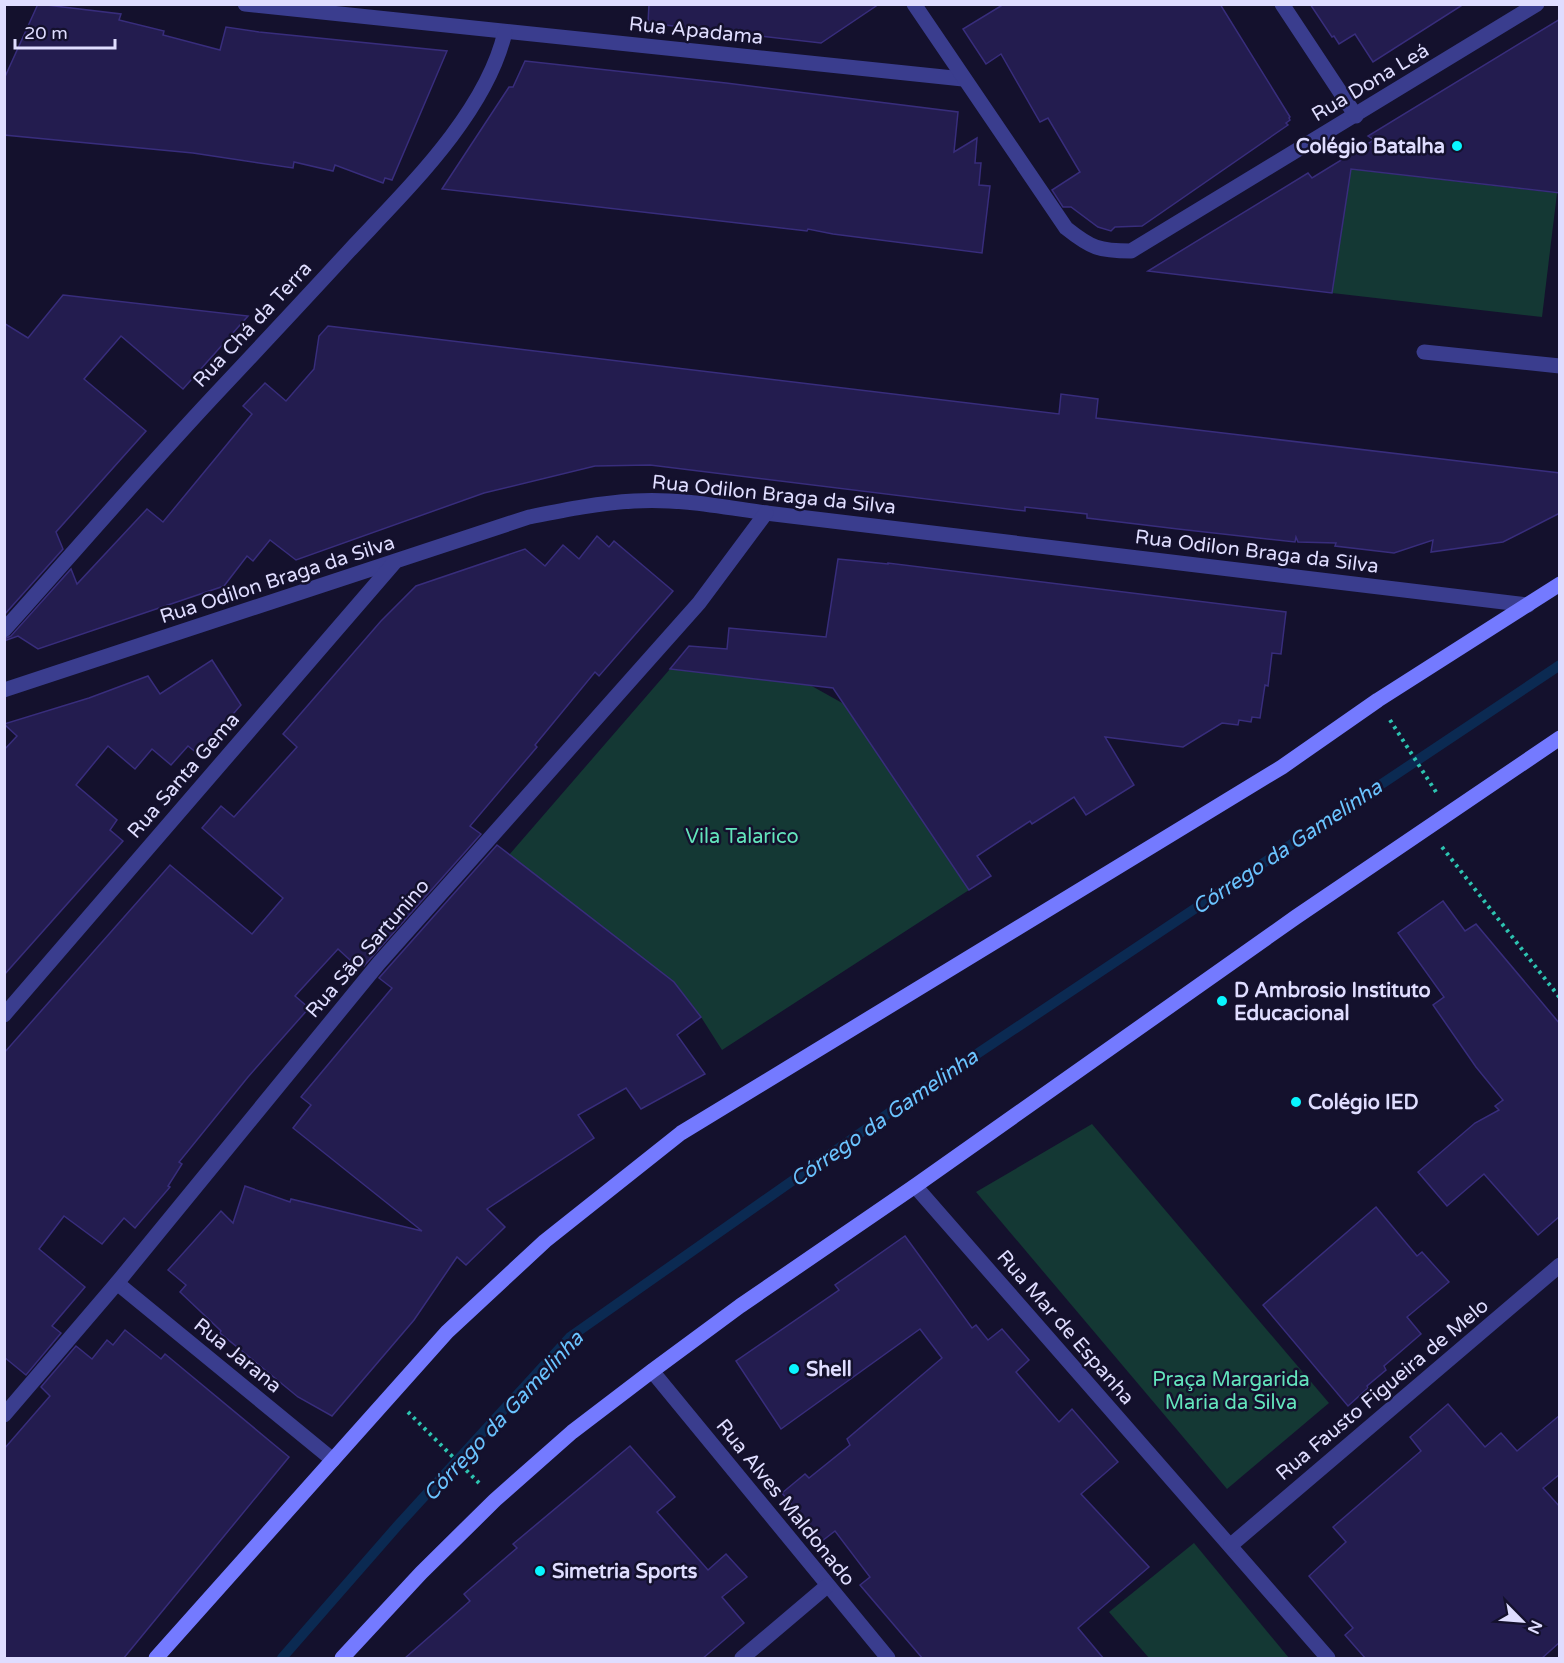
<svg xmlns="http://www.w3.org/2000/svg" width="1564" height="1663" font-family="'Varela Round',sans-serif">
<style>
.green{fill:#143834}
.lines{fill:none;stroke-linecap:round;stroke-linejoin:round}
.stream{stroke:#0b2a52;stroke-width:10}
.building{fill:#231c4f;stroke:#382d7c;stroke-width:1.5}
.path{stroke:#2dc4b1;stroke-width:4;stroke-dasharray:3 4.5;stroke-linecap:butt}
.service{stroke:#3a3d8e;stroke-width:15}
.minor{stroke:#3a3d8e;stroke-width:15}
.secondary{stroke:#747aff;stroke-width:15}
.poi-dot{fill:#09f6ff;stroke:#14112d;stroke-width:2}
.labels{text-anchor:middle;stroke-width:5;stroke-linejoin:round;paint-order:stroke}
.street-label{font-size:20px;fill:#dfddff;stroke:#14112d}
.poi-label{font-size:20px;font-weight:bold;fill:#dfddff;stroke:#14112d;text-anchor:start}
.park-label{font-size:20px;fill:#63e5bc;stroke:#14112d}
.water-label{font-size:21px;font-style:italic;fill:#6bc4ff;stroke:#14112d}
</style>
<rect width="100%" height="100%" fill="#14112d"/>
<!-- green -->
<g class="green">
<path d="M1351,169L1557,193L1542,317L1332,293Z"/>
<path d="M670,669L810,685L844,704L969,890L722,1050L701,1017L674,982L509,855Z"/>
<path d="M1092,1124L1329,1403L1227,1489L976,1192Z"/>
<path d="M1194,1543L1289,1658H1149L1109,1612Z"/>
</g>
<g class="lines">
<!-- stream -->
<path class="stream" d="M282,1658L400,1523L570,1337L896,1108L1560,665"/>
</g>
<!-- building -->
<g class="building">
<path d="M38,4L121,14L119,20L164,31L163,35L220,50L226,27L259,32L447,51L392,180L385,178L383,183L335,165L333,171L294,162L293,168L193,153L4,135V79Z"/>
<path d="M649,4H879L821,43L648,23Z"/>
<path d="M1004,4H1220L1290,117L1289,118L1290,120L1286,123L1288,125L1142,226L1115,227L1111,231L1098,227L1071,207H1063L1052,190L1080,172L1048,118L1040,122L1001,54L986,64L963,29Z"/>
<path d="M1310,4H1464L1373,62L1355,34L1339,44L1334,36L1332,37Z"/>
<path d="M1560,19V193L1351,169L1332,293L1148,271L1308,173L1312,178L1374,140L1368,136Z"/>
<path d="M525,61L726,83L958,112L954,152L977,138L975,163H981L979,185L990,186L982,253L833,234L808,229L807,231L442,189L509,87H513Z"/>
<path d="M63,295L248,316L183,389L121,336L84,379L146,431L56,532L63,549L4,615V323L28,338Z"/>
<path d="M328,326L1059,414L1061,394L1098,399L1096,418L1560,473V513L1503,542L1431,552L1433,540L1394,553L1335,546L1336,543L1298,542L1296,537L1295,542L1178,529L1087,518V514L1025,507V511L650,465L595,466L484,493L296,560L270,540L253,561L247,556L224,586L38,649L18,636L4,641V639L11,636L71,569L77,584L147,509L163,522L252,414L243,406L265,383L286,401L314,369L319,336Z"/>
<path d="M597,536L609,547L614,541L673,591L599,676L595,672L535,745L537,747L470,826L481,834L364,966L352,958L350,960L338,949L295,996L309,1008L248,1077L179,1162L182,1164L168,1186L170,1187L135,1228L124,1218L102,1244L64,1216L39,1249L85,1287L52,1326L61,1333L26,1375L4,1357V1053L170,865L252,934L283,898L202,828L221,806L234,817L297,747L283,734L381,621L416,586L525,549L545,566L563,545L579,559Z"/>
<path d="M838,559L888,564V563L1286,612L1281,654L1272,653L1268,686L1265,685L1260,718L1252,717L1251,722L1239,720L1238,725L1222,723L1183,747L1105,737L1134,785L1086,815L1074,797L1032,824L1030,821L977,856L991,876L969,890L833,688L670,669L689,646L727,649L729,628L826,637Z"/>
<path d="M212,660L241,705L198,754L188,746L171,765L152,749L135,769L108,746L76,785L117,820L110,830L123,841L4,975V750L17,736L4,724L89,698L148,676L160,694Z"/>
<path d="M497,845L674,982L701,1017L677,1035L705,1074L641,1109L626,1088L578,1115L594,1138L487,1209L505,1227L466,1265L457,1257L414,1320L332,1416L298,1397L220,1333L221,1331L180,1292L186,1285L168,1270L221,1211L233,1223L245,1186L290,1202L291,1199L422,1231L293,1128L311,1105L301,1097L392,988L379,978Z"/>
<path d="M1443,901L1465,931L1476,924L1560,1024V1216L1538,1235L1484,1174L1447,1206L1418,1172L1475,1123L1499,1110L1495,1106L1503,1100L1476,1067L1433,1005L1444,997L1398,933Z"/>
<path d="M1376,1207L1417,1256L1422,1252L1449,1282L1407,1317L1421,1334L1384,1366L1386,1370L1367,1386L1368,1388L1348,1406L1263,1305Z"/>
<path d="M905,1236L972,1328L976,1325L988,1340L1002,1329L1029,1360L1016,1372L1059,1422L1072,1409L1118,1462L1081,1494L1149,1567L1078,1628L1104,1659H923L860,1585L870,1577L835,1531L822,1541L782,1493L805,1474L809,1478L850,1445L847,1439L942,1358L920,1329L781,1429L736,1361L839,1290L835,1285Z"/>
<path d="M125,1330L161,1359L165,1354L289,1457L123,1659H4V1449L50,1396L41,1387L76,1346L92,1359L107,1340L113,1345Z"/>
<path d="M1448,1404L1485,1447L1501,1433L1517,1451L1560,1415V1474L1543,1488L1560,1507V1642L1541,1659H1366L1345,1635L1353,1628L1309,1576L1346,1542L1333,1527L1421,1451L1410,1437Z"/>
<path d="M630,1446L675,1497L657,1512L708,1570L726,1554L747,1577L722,1597L744,1623L702,1659H404L470,1601L464,1594L517,1548L513,1544Z"/>
</g>
<g class="lines">
<!-- path -->
<g class="path">
<path d="M1390,720L1436,792"/>
<path d="M1442,847L1560,998"/>
<path d="M408,1412L479,1483"/>
</g>
<!-- service -->
<path class="service" d="M1424,352L1560,366"/>
<!-- minor -->
<g class="minor">
<path d="M245,4L963,79"/>
<path d="M914,4L1066,228C1091,248 1099,251 1131,251L1537,4"/>
<path d="M1282,4L1356,116"/>
<path d="M4,630C74,552 142,473 213,397C259,348 304,300 349,251C406,190 486,114 505,32"/>
<path d="M4,690L529,517C564,510 598,503 634,501C678,498 723,507 766,513L1528,605"/>
<path d="M4,1015L394,563"/>
<path d="M915,1186L1328,1658"/>
<path d="M117,1283L333,1460"/>
<path d="M652,1371L888,1658"/>
<path d="M4,1415L117,1283L379,963L699,603L766,513"/>
<path d="M1231,1545L1560,1265"/>
<path d="M742,1658L827,1586"/>
</g>
<!-- secondary -->
<g class="secondary">
<path d="M156,1658L447,1332L545,1241L681,1133L1282,767L1378,700L1560,584"/>
<path d="M342,1658L421,1573L495,1500L572,1432L652,1371L740,1306L915,1186L1296,917L1560,738"/>
</g>
</g>
<!-- markers -->
<g class="poi-dot">
<circle cx="1457" cy="146" r="6"/>
<circle cx="1222" cy="1001" r="6"/>
<circle cx="1296" cy="1102" r="6"/>
<circle cx="794" cy="1369" r="6"/>
<circle cx="540" cy="1571" r="6"/>
</g>
<g class="labels">
<!-- street labels -->
<g class="street-label">
<text transform="translate(696 30) rotate(6)" y="7">Rua Apadama</text>
<text transform="translate(1370 82) rotate(-31)" y="7">Rua Dona Leá</text>
<text transform="translate(252 324) rotate(-47)" y="7">Rua Chá da Terra</text>
<text transform="translate(774 494) rotate(6)" y="7">Rua Odilon Braga da Silva</text>
<text transform="translate(1257 551) rotate(7)" y="7">Rua Odilon Braga da Silva</text>
<text transform="translate(277 579) rotate(-18)" y="7">Rua Odilon Braga da Silva</text>
<text transform="translate(183 775) rotate(-49)" y="7">Rua Santa Gema</text>
<text transform="translate(367 948) rotate(-49)" y="7">Rua São Sartunino</text>
<text transform="translate(1066 1327) rotate(49)" y="7">Rua Mar de Espanha</text>
<text transform="translate(238 1355) rotate(39)" y="7">Rua Jarana</text>
<text transform="translate(1382 1389) rotate(-40)" y="7">Rua Fausto Figueira de Melo</text>
<text transform="translate(786 1502) rotate(51)" y="7">Rua Alves Maldonado</text>
</g>
<!-- poi labels -->
<g class="poi-label">
<text x="1445" y="153" text-anchor="end">Colégio Batalha</text>
<text x="1234" y="997">D Ambrosio Instituto<tspan x="1234" dy="23">Educacional</tspan></text>
<text x="1308" y="1109">Colégio IED</text>
<text x="806" y="1376">Shell</text>
<text x="552" y="1578">Simetria Sports</text>
</g>
<!-- park labels -->
<g class="park-label">
<text x="742" y="843">Vila Talarico</text>
<text x="1231" y="1386">Praça Margarida<tspan x="1231" dy="23">Maria da Silva</tspan></text>
</g>
<!-- water labels -->
<g class="water-label">
<text transform="translate(1287 847) rotate(-34)" y="7">Córrego da Gamelinha</text>
<text transform="translate(884 1118) rotate(-35)" y="7">Córrego da Gamelinha</text>
<text transform="translate(503 1416) rotate(-47)" y="7">Córrego da Gamelinha</text>
</g>
</g>
<!-- border -->
<rect width="1564" height="1663" fill="none" stroke="#dfddff" stroke-width="12"/>
<!-- north arrow -->
<g transform="translate(1522 1621) rotate(115)" stroke="#14112d" stroke-width="4.5" paint-order="stroke">
<path d="M0-4.5L10 22L0 15L-10 22Z" fill="#dfddff"/>
<text y="-9" font-size="16" font-weight="bold" text-anchor="middle" fill="#dfddff">N</text>
</g>
<!-- scale -->
<path d="M15 39v9h100v-9" fill="none" stroke="#dfddff" stroke-width="3"/>
<text x="24" y="39" font-size="18" fill="#dfddff" stroke="#14112d" stroke-width="4.5" paint-order="stroke">20 m</text>
</svg>
